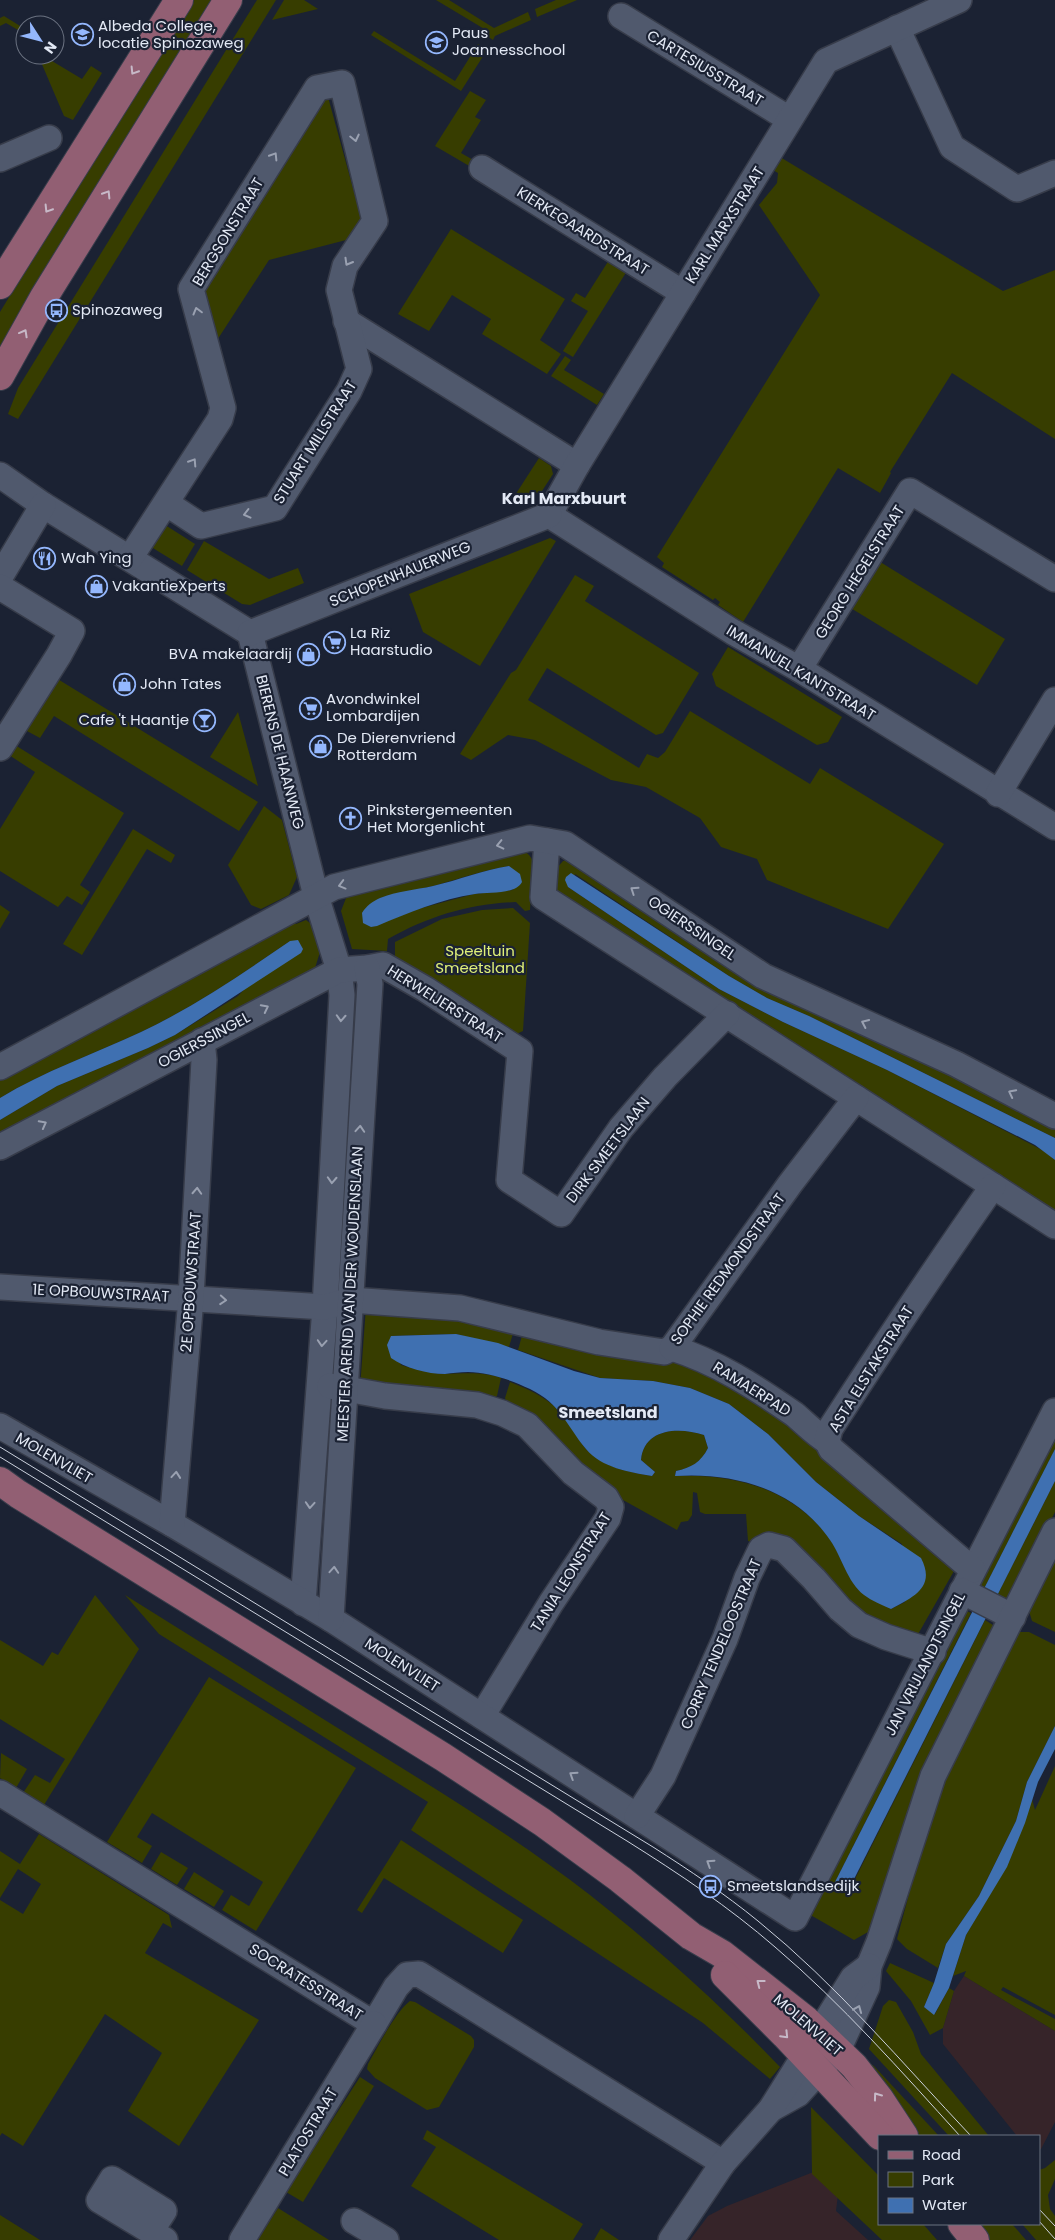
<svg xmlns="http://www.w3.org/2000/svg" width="1055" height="2240" font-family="Poppins,sans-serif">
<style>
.industrial{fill:#362429}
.green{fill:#373d00;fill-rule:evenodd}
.water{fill:#3f70b1}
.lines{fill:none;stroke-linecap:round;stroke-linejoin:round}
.minor-casing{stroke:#373c4a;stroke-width:28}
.major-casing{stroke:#373c4a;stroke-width:30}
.minor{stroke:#50596d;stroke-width:25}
.major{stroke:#925f73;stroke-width:28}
.tram{stroke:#cbd1dd;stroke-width:1}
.oneway{stroke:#c7b9c8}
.oneway2{stroke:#9aa1b1}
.labels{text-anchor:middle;stroke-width:4.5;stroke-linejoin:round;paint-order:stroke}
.poi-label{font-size:15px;fill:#e3e9f5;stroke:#1b2233;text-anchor:start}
.street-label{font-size:15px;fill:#e3e9f5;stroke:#1b2233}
.park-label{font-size:15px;fill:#dfef78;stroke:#1b2233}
.neighbourhood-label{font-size:16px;font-weight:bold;fill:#e3e9f5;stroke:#1b2233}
</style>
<rect width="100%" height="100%" fill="#1b2233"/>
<!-- industrial -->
<g class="industrial">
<path d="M964,1976L1055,2031V2122L1041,2149H1039V2136H1017L943,2044V2028L954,1991Z"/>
<path d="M816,2171L839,2186L836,2211L868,2240H690L708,2216L727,2206Z"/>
</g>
<!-- green -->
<g class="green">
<path d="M190,0H216L0,350V312Z"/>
<path d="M257,0H276L18,419L8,414L18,388Z"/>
<path d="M284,0H304L318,9L272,20Z"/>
<path d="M436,0H449L494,28L528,12L531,20L495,36L493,40L484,34L486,30Z"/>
<path d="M556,0H577L537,17L535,9Z"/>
<path d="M4,16L25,29V34L6,23L0,26V18Z"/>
<path d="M374,31L455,81L478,44L487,50L461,91L371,35Z"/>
<path d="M38,55H42L82,79L91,66L102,73L73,120L64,116Z"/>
<path d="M470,91L486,100L475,117L481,120L461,153L475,161L471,167L435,146Z"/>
<path d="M328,97L362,221L350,239L269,260L212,348L197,288L316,100Z"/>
<path d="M780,157L1003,291L1055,270V439L952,373L890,472L891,473L880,493L838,468L743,622L718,605L720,602L715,598L713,600L662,567L664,563L657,557L820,295L759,205L777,183L778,173L773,170Z"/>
<path d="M451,229L565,299L540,340L561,354L547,374L482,334L491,319L452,295L429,331L398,314Z"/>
<path d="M609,260L627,271L573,357L563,351L588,311L571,301L576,293L585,298Z"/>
<path d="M565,356L571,360L564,370L604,394L597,405L551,376Z"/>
<path d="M539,458L551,466L553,474L542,491L510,503Z"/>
<path d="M162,523L195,544L182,566L148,545Z"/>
<path d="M550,538L556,541L480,666L423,632L409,594Z"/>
<path d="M204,541L269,579L298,568L304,583L250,605L242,604L187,570Z"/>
<path d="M877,560L1005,639L977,685L849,607Z"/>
<path d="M575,575L594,586L585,601L699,673L663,733L656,735L547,668L528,700L639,768L647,754L658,758L665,752L690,711L810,784L820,768L944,844L888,929L767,880L757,859L721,847L700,818L646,787L611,780L535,740L508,735L471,760L460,754L511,673L516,670Z"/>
<path d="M728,647L842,717L828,742L817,745L716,686L712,674Z"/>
<path d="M56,678L258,802L239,831L54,716L40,738L25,730Z"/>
<path d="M238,712L258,786L210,757Z"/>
<path d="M15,745L124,813L80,885L90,892L82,905L67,896L58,907L0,871V829L35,772L9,755Z"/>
<path d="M264,806L282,820L297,877L289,895L261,909L251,905L228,865Z"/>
<path d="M133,829L175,855L171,863L147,849L82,955L63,944Z"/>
<path d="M521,850C530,853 534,860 534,870L532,871L530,910L525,911L516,902C469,904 429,916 388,939L387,951L352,949L341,911L348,893ZM509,866L513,890L474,894L418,909L371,927L380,898C399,892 418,890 437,885C461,878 484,870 509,866Z"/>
<path d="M571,859L1055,1125V1138L809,1016L767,998L729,976L575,874L568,887L719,989L783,1022L887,1070L1046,1152L1055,1160V1215L554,891L556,869L563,861Z"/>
<path d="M0,905L10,912L0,929Z"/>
<path d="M513,908L530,923L523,1031L512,1036L395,961V942L442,919L482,910Z"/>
<path d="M306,920L314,926L320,952L315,968L0,1142V1120L57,1086L148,1048L175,1035L238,996L290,941C242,974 194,1007 141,1032C94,1054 44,1071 0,1098V1079L293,921L296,924Z"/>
<path d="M366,1307L441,1311L514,1330L509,1347L456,1334L391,1336L401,1365C414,1369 429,1373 443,1374C464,1374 480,1371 501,1378L497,1396L489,1401L360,1388Z"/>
<path d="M523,1332L698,1366L795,1423L958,1564L917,1636L880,1629L761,1545L748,1541L746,1514H705L700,1512L697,1493L693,1492L692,1515L688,1521L681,1522L677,1530L596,1485L509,1409L505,1398L510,1382C533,1391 554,1401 569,1422C576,1431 580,1444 588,1451C606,1468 629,1472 652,1476L655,1472L641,1460C644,1428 679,1427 704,1435L708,1448C701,1462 692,1468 676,1471L675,1476C734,1473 793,1489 830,1539C837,1548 846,1574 852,1579C863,1590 878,1599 891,1609L905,1602L902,1544L859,1516L816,1482L768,1434L729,1404L690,1388L653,1381L600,1378L518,1350Z"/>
<path d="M1055,1424V1449L984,1589L974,1584Z"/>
<path d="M1055,1481V1512L1008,1602L997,1596Z"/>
<path d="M1055,1559V1632L1032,1621L1029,1611Z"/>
<path d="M95,1595L139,1649L44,1805L23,1793L35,1775L50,1783L65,1759L0,1719V1640L43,1666L52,1652L58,1655Z"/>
<path d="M125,1595C208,1647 291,1699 373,1750C447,1796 522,1842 590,1895C657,1948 721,2005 780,2067L770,2079L703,2023L411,1830L428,1802L159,1634Z"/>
<path d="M961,1608L971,1613L835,1882L850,1889L985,1620L996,1627L874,1926L868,1932L854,1940L807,1913Z"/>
<path d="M1017,1632H1029L1055,1645V1726L1027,1782L1016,1821L979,1896L946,1944L938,1968L907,1949L897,1939L936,1793Z"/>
<path d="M209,1677L356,1768L256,1931L222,1910L231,1895L249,1906L263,1882L152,1813L137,1837L152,1846L142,1863L107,1842Z"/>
<path d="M1,1753L27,1769L16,1788L0,1778Z"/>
<path d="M1055,1766V2015L1003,1987L1001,1990L1055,2019V2031L964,1976L966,1971L953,1976L966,1935L1009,1862L1032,1799L1035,1810Z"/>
<path d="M39,1834L169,1915L172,1928L163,1923L145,1953L259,2020L179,2146L128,2111L162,2053L105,2014L23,2146L2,2133L0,2136V1900L23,1914L41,1884L18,1869L0,1898V1851L20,1864Z"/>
<path d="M401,1840L523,1920L503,1953L384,1878L362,1913L357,1910Z"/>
<path d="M161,1852L188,1868L177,1885L151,1869Z"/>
<path d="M194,1872L224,1891L214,1907L184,1889Z"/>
<path d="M890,1963L934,1983L924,2007L935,2014L949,1988L954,1991L943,2028L930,2035L911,2001L886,1971Z"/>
<path d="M889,2000L896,2002L913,2032L921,2054L989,2136H949L869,2049L883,2006Z"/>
<path d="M410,2001L415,2002L471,2036L474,2040V2047L439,2107L427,2110L375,2078L367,2069L368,2064C377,2048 396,2011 410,2001Z"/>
<path d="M868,2062L874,2066L939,2136H911Z"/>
<path d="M360,2077L374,2086L303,2202L286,2192Z"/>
<path d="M811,2107L879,2176V2224H923L937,2240H882L812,2174Z"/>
<path d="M427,2130L583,2224L573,2240H499L411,2186L436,2147L423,2139Z"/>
<path d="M1055,2160V2179L1048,2195L1050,2209L1055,2216V2240H1036L1022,2224H1039V2170L1045,2168Z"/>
<path d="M278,2208L329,2240H258Z"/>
<path d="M0,2215L40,2240H0Z"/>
<path d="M972,2224H1012L1026,2240H986Z"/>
<path d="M601,2228L619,2240H594Z"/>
</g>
<!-- water -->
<g class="water">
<path d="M509,866L520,874L522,882C515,895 488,892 475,894C441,899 408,913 377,926L371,927L363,923L362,913C366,906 373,901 380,898C397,891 415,890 433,886C459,880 483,870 509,866Z"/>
<path d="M571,873L729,976L767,998L809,1016L1055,1138V1160L1035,1145L887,1070L783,1022L719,989L568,887L565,880L566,877Z"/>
<path d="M298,940L303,949L301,953L175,1035L148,1048L57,1086L0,1120V1098C44,1071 94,1054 141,1032C194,1007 242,974 290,941Z"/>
<path d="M456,1334L498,1343L574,1371L600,1378L653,1381L690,1388L729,1404L768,1434L816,1482L859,1516L921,1558C936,1587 914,1597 891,1609C882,1605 872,1601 864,1595C847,1582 842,1557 830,1540C795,1489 734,1472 675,1476L676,1471C691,1468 701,1462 708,1448L704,1435C679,1427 644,1428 641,1460L655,1472L652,1476C629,1472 602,1468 586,1449C566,1425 561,1404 530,1389C511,1380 488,1372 468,1372C460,1372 452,1373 445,1374C427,1374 405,1368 391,1358L387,1345L391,1336Z"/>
<path d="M1055,1449V1481L849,1889L835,1882Z"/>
<path d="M1055,1726V1749L1038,1782L1025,1823L1007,1867L966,1935L949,1988L934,2015L924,2007L934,1983L946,1944L979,1896L1016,1821L1027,1782Z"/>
</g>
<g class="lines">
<defs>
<g id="minor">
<path d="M621,16L789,119"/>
<path d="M897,28L952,147L1017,189L1055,173"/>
<path d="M0,159L49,138"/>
<path d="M482,168L683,293"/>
<path d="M346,321L577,465"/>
<path d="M0,475L43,505L250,633L316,896L339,970L342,995L325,1307L303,1603"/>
<path d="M549,515L577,465L826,61L959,0"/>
<path d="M549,515L733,632L799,669L1055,827"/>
<path d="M130,558L220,419L223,408L191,289L317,88L342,83L375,221L345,266L339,290L359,369L349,391L275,508L201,526L166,503"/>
<path d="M0,577L43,505"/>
<path d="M0,587L72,631L59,655L0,748"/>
<path d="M250,633L549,515"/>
<path d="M799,669L910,491L1055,579"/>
<path d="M998,794L1055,700"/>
<path d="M547,841L543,897L1055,1226"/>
<path d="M0,1067L334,887L530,838L565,844L763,976L956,1064L1055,1116"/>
<path d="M0,1147L339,970L367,968L383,965L425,989L520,1051L509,1180L561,1214L621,1128L665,1077L727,1014"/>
<path d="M0,1287L325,1307L351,1300L460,1308L599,1342L664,1352L672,1348L790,1184L856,1098"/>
<path d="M672,1348C717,1362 755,1387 794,1414C805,1423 815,1434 827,1441"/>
<path d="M330,1386L385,1396L477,1405L502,1413L527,1425L573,1473L606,1498L611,1507L608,1518L551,1603L482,1716"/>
<path d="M0,1426L172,1524L331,1619L795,1918L1055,1411"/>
<path d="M172,1524L191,1298L204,1060L202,1041"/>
<path d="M973,1570L831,1449L827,1441L830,1429C883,1347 937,1266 993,1186"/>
<path d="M962,1591L1013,1617"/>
<path d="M331,1619L370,984L367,968"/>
<path d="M0,1793L374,2024L396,1987L407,1975L419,1974L723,2163"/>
<path d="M637,1816L663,1776L725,1639L747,1578L761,1549L769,1545L784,1549L814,1579L840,1609L859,1625L886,1637L933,1652"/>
<path d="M771,2109L798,2094L838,2050L867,1987L869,1966L879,1942L933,1776L1055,1531"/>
<path d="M354,2221L386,2240"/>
<path d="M151,2231L164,2211L112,2179L99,2200L165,2240"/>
<path d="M242,2240L374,2024"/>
<path d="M671,2240L723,2163L771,2109L853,1978L869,1966"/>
</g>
<g id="major">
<path d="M0,285L179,0"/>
<path d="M0,376L44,297L228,0"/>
<path d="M0,1481L18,1494L443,1757L542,1822L620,1879L691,1936L722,1954L806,2020L854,2066L879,2098L904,2136"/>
<path d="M725,1975L785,2035L880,2136"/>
<path d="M962,2224L975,2240"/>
</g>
</defs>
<!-- minor casing -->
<use href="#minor" class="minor-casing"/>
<!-- major casing -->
<use href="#major" class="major-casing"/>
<!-- minor -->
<use href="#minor" class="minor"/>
<!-- major -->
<use href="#major" class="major"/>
<!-- tram -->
<g class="tram">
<path d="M0,1447L653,1847C689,1870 725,1894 758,1921C837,1985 902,2063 971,2136"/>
<path d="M0,1457L627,1841C678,1873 729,1907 775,1947C842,2004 901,2071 960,2136"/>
<path d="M1039,2209L1055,2226"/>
<path d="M1039,2221L1055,2239"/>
</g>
</g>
<!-- one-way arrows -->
<defs><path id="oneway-chevron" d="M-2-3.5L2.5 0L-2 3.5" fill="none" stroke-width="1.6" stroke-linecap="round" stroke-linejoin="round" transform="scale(1.25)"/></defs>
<g class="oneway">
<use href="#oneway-chevron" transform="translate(134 71) rotate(122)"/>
<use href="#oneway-chevron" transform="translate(107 194) rotate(-58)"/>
<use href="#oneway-chevron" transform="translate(48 209) rotate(122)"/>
<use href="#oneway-chevron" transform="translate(24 333) rotate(-61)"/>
<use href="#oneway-chevron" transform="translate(760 1983) rotate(-142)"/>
<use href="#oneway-chevron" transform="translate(785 2035) rotate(46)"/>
<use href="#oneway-chevron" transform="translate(877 2096) rotate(-126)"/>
</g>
<g class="oneway2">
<use href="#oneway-chevron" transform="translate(355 138) rotate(77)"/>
<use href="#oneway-chevron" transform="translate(274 156) rotate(-58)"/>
<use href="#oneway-chevron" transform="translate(348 262) rotate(120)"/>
<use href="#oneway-chevron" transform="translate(197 311) rotate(-105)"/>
<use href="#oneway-chevron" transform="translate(193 462) rotate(-57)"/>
<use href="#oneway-chevron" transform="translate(247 514) rotate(166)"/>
<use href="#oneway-chevron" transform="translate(500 845) rotate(167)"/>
<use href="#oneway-chevron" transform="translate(342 885) rotate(165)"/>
<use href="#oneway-chevron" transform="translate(634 890) rotate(-146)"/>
<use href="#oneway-chevron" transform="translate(265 1008) rotate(-27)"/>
<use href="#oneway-chevron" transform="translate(341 1018) rotate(93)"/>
<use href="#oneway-chevron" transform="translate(865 1023) rotate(-155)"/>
<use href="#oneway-chevron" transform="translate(1012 1093) rotate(-153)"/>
<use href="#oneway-chevron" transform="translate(43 1124) rotate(-28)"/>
<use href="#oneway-chevron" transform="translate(360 1129) rotate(-86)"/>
<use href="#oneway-chevron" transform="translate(332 1180) rotate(93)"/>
<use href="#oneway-chevron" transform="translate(197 1191) rotate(-87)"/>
<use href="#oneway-chevron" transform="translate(223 1300) rotate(4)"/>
<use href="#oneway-chevron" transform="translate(322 1343) rotate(94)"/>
<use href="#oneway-chevron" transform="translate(176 1475) rotate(-85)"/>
<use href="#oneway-chevron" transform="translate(310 1505) rotate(94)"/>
<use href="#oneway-chevron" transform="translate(334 1570) rotate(-86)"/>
<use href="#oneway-chevron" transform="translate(573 1775) rotate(-147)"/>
<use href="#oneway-chevron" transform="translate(710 1863) rotate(-147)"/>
<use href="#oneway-chevron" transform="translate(858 2009) rotate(-68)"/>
</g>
<!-- icons -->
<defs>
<symbol id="school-ring" viewBox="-11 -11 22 22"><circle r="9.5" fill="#1b2233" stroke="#94b7fd" stroke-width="1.5"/><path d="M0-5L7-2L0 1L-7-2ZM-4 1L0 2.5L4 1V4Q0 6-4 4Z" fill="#94b7fd"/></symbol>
<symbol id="bus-ring" viewBox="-11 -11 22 22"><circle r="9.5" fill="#1b2233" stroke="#94b7fd" stroke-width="1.5"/><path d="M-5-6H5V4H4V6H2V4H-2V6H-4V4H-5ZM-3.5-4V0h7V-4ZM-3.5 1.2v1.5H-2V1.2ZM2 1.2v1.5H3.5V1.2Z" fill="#94b7fd"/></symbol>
<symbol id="restaurant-ring" viewBox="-11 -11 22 22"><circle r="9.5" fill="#1b2233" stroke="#94b7fd" stroke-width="1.5"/><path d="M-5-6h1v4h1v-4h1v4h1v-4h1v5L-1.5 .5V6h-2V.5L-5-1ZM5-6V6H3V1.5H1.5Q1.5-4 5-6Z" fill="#94b7fd"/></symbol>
<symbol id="shop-ring" viewBox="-11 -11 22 22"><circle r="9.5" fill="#1b2233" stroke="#94b7fd" stroke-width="1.5"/><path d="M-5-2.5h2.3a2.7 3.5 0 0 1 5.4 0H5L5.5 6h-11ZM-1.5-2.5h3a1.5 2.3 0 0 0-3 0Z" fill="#94b7fd"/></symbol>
<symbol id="supermarket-ring" viewBox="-11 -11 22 22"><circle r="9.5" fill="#1b2233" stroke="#94b7fd" stroke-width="1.5"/><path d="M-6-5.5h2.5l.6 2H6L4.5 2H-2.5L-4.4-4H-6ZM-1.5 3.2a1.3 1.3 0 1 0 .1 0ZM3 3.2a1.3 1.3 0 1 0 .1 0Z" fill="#94b7fd"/></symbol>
<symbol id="bar-ring" viewBox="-11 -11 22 22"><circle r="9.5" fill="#1b2233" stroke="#94b7fd" stroke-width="1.5"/><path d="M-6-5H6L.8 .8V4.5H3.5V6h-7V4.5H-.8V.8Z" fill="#94b7fd"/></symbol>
<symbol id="church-ring" viewBox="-11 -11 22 22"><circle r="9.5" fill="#1b2233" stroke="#94b7fd" stroke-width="1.5"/><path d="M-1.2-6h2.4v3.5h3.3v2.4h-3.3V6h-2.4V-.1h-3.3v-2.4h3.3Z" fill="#94b7fd"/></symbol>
</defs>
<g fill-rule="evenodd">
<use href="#school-ring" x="70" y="22" width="25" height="25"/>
<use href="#school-ring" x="424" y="30" width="25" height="25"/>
<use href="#bus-ring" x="44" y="298" width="25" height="25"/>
<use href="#restaurant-ring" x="32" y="546" width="25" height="25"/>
<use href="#shop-ring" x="84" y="574" width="25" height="25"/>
<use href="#supermarket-ring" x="322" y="630" width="25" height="25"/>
<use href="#shop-ring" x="296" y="642" width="25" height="25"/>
<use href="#shop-ring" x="112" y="672" width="25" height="25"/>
<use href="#supermarket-ring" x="298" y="696" width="25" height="25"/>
<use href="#bar-ring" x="192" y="708" width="25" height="25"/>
<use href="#shop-ring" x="308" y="734" width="25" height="25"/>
<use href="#church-ring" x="338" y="806" width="25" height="25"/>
<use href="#bus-ring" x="698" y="1874" width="25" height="25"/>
</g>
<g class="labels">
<!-- poi labels -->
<g class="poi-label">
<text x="98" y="31">Albeda College,<tspan x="98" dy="17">locatie Spinozaweg</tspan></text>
<text x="452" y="38">Paus<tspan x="452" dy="17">Joannesschool</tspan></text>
<text x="72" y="315">Spinozaweg</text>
<text x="61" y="563">Wah Ying</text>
<text x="112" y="591">VakantieXperts</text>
<text x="350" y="638">La Riz<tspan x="350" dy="17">Haarstudio</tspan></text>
<text x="292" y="659" text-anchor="end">BVA makelaardij</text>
<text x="140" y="689">John Tates</text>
<text x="326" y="704">Avondwinkel<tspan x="326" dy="17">Lombardijen</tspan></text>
<text x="189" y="725" text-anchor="end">Cafe 't Haantje</text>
<text x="337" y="743">De Dierenvriend<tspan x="337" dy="17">Rotterdam</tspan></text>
<text x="367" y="815">Pinkstergemeenten<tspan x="367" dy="17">Het Morgenlicht</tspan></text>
<text x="727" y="1891">Smeetslandsedijk</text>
</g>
<!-- street labels -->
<g class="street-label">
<text transform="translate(705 68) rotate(31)" y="5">CARTESIUSSTRAAT</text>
<text transform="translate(725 225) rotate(-58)" y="5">KARL MARXSTRAAT</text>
<text transform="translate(583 231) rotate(32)" y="5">KIERKEGAARDSTRAAT</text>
<text transform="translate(228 232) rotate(-59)" y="5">BERGSONSTRAAT</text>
<text transform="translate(315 442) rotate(-58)" y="5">STUART MILLSTRAAT</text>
<text transform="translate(860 572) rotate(-58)" y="5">GEORG HEGELSTRAAT</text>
<text transform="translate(400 574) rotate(-22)" y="5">SCHOPENHAUERWEG</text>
<text transform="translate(801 673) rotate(31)" y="5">IMMANUEL KANTSTRAAT</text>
<text transform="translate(280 752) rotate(76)" y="5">BIERENS DE HAANWEG</text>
<text transform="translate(692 928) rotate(34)" y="5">OGIERSSINGEL</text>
<text transform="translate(445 1004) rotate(32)" y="5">HERWEIJERSTRAAT</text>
<text transform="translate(204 1040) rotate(-28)" y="5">OGIERSSINGEL</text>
<text transform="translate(608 1150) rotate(-53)" y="5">DIRK SMEETSLAAN</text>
<text transform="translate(728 1269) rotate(-54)" y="5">SOPHIE REDMONDSTRAAT</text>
<text transform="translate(191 1282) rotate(-86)" y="5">2E OPBOUWSTRAAT</text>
<text transform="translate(101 1293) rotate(3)" y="5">1E OPBOUWSTRAAT</text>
<text transform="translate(350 1294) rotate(-87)" y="5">MEESTER AREND VAN DER WOUDENSLAAN</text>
<text transform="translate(871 1369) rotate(-58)" y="5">ASTA ELSTAKSTRAAT</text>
<text transform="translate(752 1389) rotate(32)" y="5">RAMAERPAD</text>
<text transform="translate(54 1458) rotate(30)" y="5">MOLENVLIET</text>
<text transform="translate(571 1572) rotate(-58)" y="5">TANIA LEONSTRAAT</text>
<text transform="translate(721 1644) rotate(-67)" y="5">CORRY TENDELOOSTRAAT</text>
<text transform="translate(925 1664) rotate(-63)" y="5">JAN VRIJLANDTSINGEL</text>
<text transform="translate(402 1665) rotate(33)" y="5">MOLENVLIET</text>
<text transform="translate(306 1982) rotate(32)" y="5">SOCRATESSTRAAT</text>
<text transform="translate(808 2025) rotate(41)" y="5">MOLENVLIET</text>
<text transform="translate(308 2132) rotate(-59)" y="5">PLATOSTRAAT</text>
</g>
<!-- park labels -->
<g class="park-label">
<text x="480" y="956">Speeltuin<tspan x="480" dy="17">Smeetsland</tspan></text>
</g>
<!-- neighbourhood labels -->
<g class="neighbourhood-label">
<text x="564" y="504">Karl Marxbuurt</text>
<text x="608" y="1418">Smeetsland</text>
</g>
</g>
<!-- legend -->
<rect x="878" y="2135" width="162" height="90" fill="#1b2233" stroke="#6b7281"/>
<rect x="888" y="2151" width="25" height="8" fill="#925f73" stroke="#6b7281"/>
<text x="922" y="2160" font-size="15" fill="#e3e9f5">Road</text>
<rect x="888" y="2172" width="25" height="15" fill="#373d00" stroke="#6b7281"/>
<text x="922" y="2185" font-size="15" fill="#e3e9f5">Park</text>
<rect x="888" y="2198" width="25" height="15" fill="#3f70b1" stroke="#6b7281"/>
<text x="922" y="2210" font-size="15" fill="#e3e9f5">Water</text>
<!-- north arrow -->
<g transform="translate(40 40) rotate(126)"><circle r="24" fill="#1b2233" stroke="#6b7281"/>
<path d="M0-4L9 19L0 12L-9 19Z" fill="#94b7fd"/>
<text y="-8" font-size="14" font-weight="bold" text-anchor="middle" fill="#e3e9f5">N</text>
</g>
</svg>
